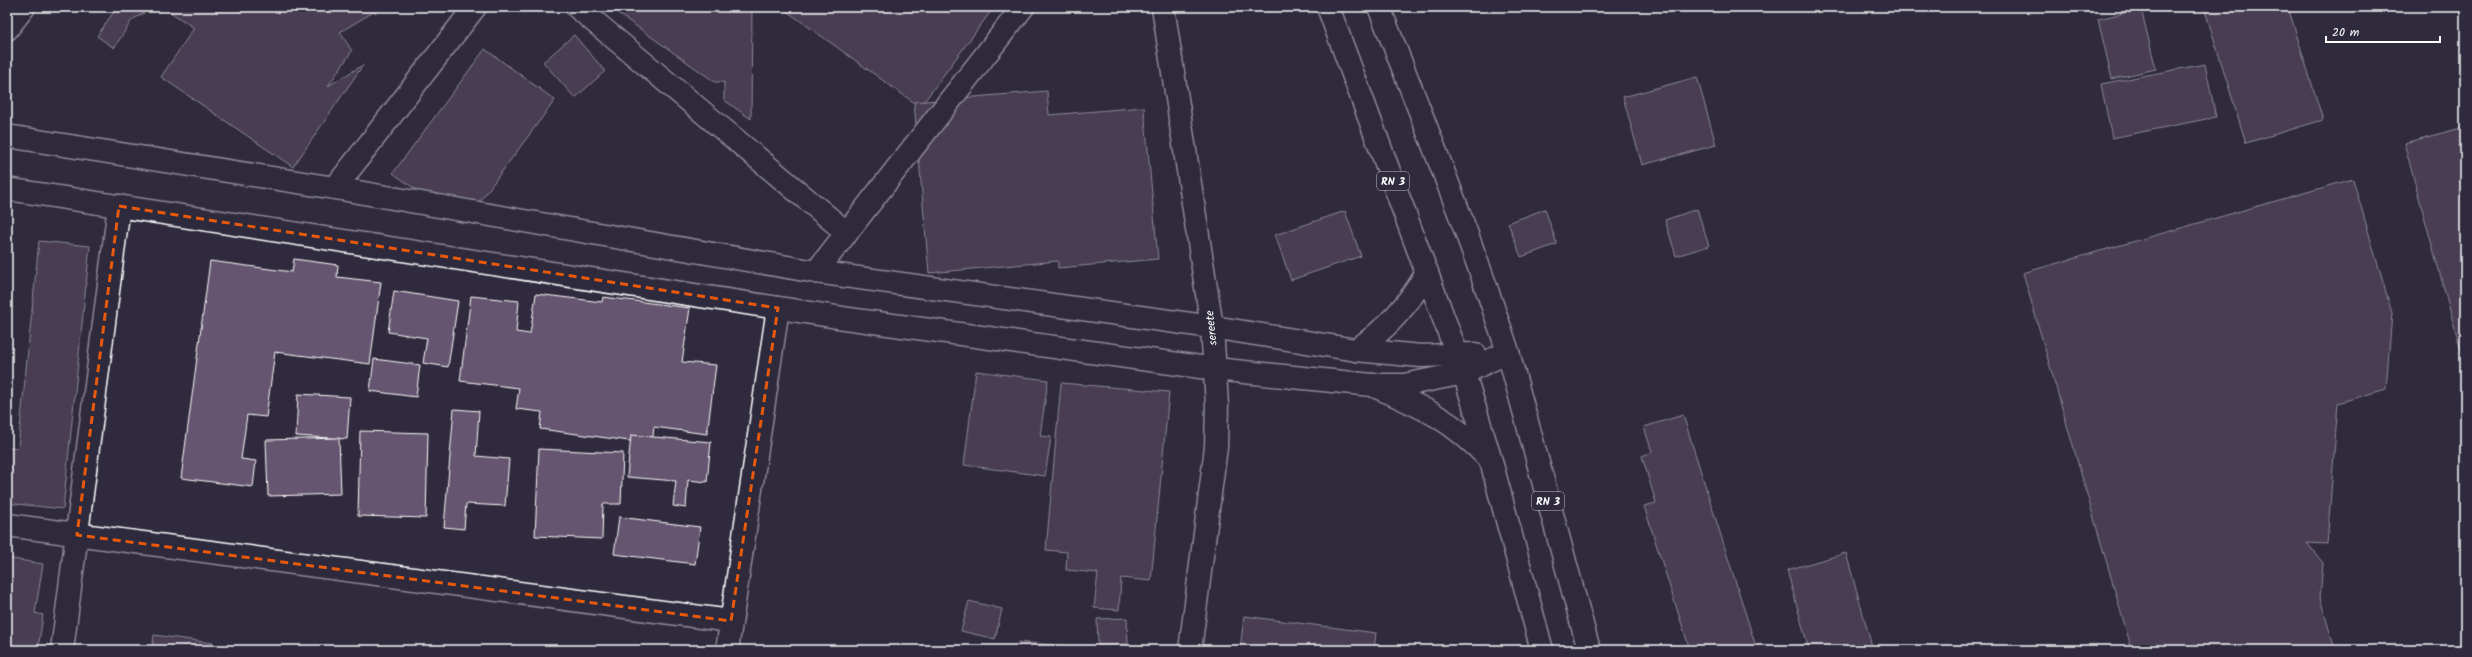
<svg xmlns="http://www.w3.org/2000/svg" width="2472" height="657" font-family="Kalam,sans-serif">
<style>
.building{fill:#66556f;stroke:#fff}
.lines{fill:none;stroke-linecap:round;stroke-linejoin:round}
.street-casing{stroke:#fff;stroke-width:25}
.secondary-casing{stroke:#fff;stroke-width:25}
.primary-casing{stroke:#fff;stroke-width:25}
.street{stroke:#2f2a3d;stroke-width:22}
.secondary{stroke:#2f2a3d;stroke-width:22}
.primary{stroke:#2f2a3d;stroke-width:22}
.marked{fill:none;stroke:#e8590c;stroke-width:3;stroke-dasharray:8 5;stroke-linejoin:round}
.labels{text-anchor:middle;stroke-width:3;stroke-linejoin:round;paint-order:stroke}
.shield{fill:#2f2a3d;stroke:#c1bfc5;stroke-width:1}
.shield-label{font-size:11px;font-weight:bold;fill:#fff}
.street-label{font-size:12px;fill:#fff;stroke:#2f2a3d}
</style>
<rect width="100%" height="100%" fill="#2f2a3d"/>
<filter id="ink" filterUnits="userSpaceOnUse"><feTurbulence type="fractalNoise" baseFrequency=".025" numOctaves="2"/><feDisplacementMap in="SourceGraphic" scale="8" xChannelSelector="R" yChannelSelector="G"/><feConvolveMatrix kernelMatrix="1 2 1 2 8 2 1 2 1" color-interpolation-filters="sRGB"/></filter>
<g filter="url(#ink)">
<!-- building -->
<g class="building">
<path d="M117,7H154L132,20L114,48L97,36Z"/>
<path d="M163,7H382L340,32L352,51L328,86L363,65L293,167L161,77L194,28Z"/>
<path d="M609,7H752L751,119L724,100V82H715Z"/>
<path d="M781,7H994L920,107Z"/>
<path d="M2204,7H2288L2323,120L2246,143Z"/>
<path d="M2141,9L2156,69L2112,79L2098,19Z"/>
<path d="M574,35L605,71L575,98L543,62Z"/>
<path d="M485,49L555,100L463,224L393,173Z"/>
<path d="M2205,64L2216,117L2112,138L2101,84Z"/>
<path d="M1697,77L1716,145L1642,165L1623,97Z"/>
<path d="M1047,91L1049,115L1144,107L1158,259L1058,268V261L929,273L914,102Z"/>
<path d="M2465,127V365L2404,143Z"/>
<path d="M2353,179L2392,313L2386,389L2338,403L2327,544L2307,543L2323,563L2320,598L2335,650H2132L2023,273Z"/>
<path d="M1545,209L1557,244L1521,257L1508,223Z"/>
<path d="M1697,209L1709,246L1676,256L1665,220Z"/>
<path d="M1345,211L1361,256L1291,280L1275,235Z"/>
<path d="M39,241L90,246L63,509L7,503V447L18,448Z"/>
<path d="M294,259L338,265L337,277L381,282L370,364L275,352L266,417L247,415L241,459L256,461L253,487L181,478L210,261L292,272Z"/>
<path d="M394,291L458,301L448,367L423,363L427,338L388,332Z"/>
<path d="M536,294L602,302L603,297L690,308L682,362L716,365L707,434L654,427L652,444L540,429L542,412L516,409L519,388L460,381L471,296L519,301L516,332L530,334Z"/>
<path d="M374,359L420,365L416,397L370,391Z"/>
<path d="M976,371L1048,380L1040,436L1051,437L1045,476L964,465Z"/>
<path d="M1061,383L1169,392L1151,581L1121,578L1119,610L1094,608L1098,573L1066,570L1067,552L1046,550Z"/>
<path d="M298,394L350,397L347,439L296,436Z"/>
<path d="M454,409L479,411L476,456L509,459L505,506L466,504L464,529L444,527Z"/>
<path d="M1683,415L1757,650H1690L1644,506L1656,503L1642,456L1652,452L1644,427Z"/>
<path d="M360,431L428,433L426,518L358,516Z"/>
<path d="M631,435L711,442L707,482L688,480L686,508L673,506L676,481L627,477Z"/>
<path d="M339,438L341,494L268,496L266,440Z"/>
<path d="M539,449L623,453L621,504H603L602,539L535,536Z"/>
<path d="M619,517L700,527L695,564L614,554Z"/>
<path d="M1846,553L1873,650H1809L1787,570Z"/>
<path d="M7,558L43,564L35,613L43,615L38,650H7Z"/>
<path d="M969,601L1002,609L995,639L961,631Z"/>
<path d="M1244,616L1376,633L1374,650H1240Z"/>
<path d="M1127,618L1128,644L1098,645L1097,619Z"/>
<path d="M154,635L213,643L212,650H152Z"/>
<path d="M1018,642L1115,650H1018Z"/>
</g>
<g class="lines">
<defs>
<g id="street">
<path d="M577,7L847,233"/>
<path d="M1163,7L1212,327L1217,405L1216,447L1190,650"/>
<path d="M7,29L24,7"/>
<path d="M335,188L475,7"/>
<path d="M816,272L1023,7"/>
<path d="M7,525L731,621"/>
<path d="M62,650L119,206"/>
<path d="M727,650L778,308"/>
</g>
<g id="secondary">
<path d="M7,136L335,188L816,272L1212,327L1356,350L1421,356L1475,354"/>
<path d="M7,189L850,319L1215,369L1372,385H1404L1464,373L1508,352"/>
</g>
<g id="primary">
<path d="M1328,7L1464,373L1491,461L1542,650"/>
<path d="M1379,7C1424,122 1470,235 1508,352L1589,650"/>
<path d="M1356,350C1387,329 1409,305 1427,272"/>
<path d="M1372,385C1422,407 1450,418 1488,458"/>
</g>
</defs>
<!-- street casing -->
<use href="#street" class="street-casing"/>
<!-- secondary casing -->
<use href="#secondary" class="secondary-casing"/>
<!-- primary casing -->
<use href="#primary" class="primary-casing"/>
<!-- street -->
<use href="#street" class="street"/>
<!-- secondary -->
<use href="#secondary" class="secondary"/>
<!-- primary -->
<use href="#primary" class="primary"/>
</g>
</g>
<!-- marked area -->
<path d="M0 0H2472V657H0ZM119,206L778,308L731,621L77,535Z" fill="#2f2a3d" fill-opacity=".55" fill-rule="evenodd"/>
<path class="marked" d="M119,206L778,308L731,621L77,535Z"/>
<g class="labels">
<!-- shield labels -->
<g class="shield">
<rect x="1377" y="172" width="32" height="18" rx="3"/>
<rect x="1532" y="492" width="32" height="18" rx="3"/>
</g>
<g class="shield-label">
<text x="1393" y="185">RN 3</text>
<text x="1548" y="505">RN 3</text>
</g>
<!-- street labels -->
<g class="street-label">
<text transform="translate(1211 328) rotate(-96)" y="4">sereete</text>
</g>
</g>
<!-- margin -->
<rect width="2472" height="657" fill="none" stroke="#2f2a3d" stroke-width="24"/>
<rect x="12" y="12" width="2448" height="633" fill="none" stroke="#fff" stroke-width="1.5" filter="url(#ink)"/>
<!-- scale -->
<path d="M2326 36v6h114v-6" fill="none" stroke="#ffffff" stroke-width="2"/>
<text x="2332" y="36" font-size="12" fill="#ffffff" stroke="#2f2a3d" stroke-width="3" paint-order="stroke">20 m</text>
</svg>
